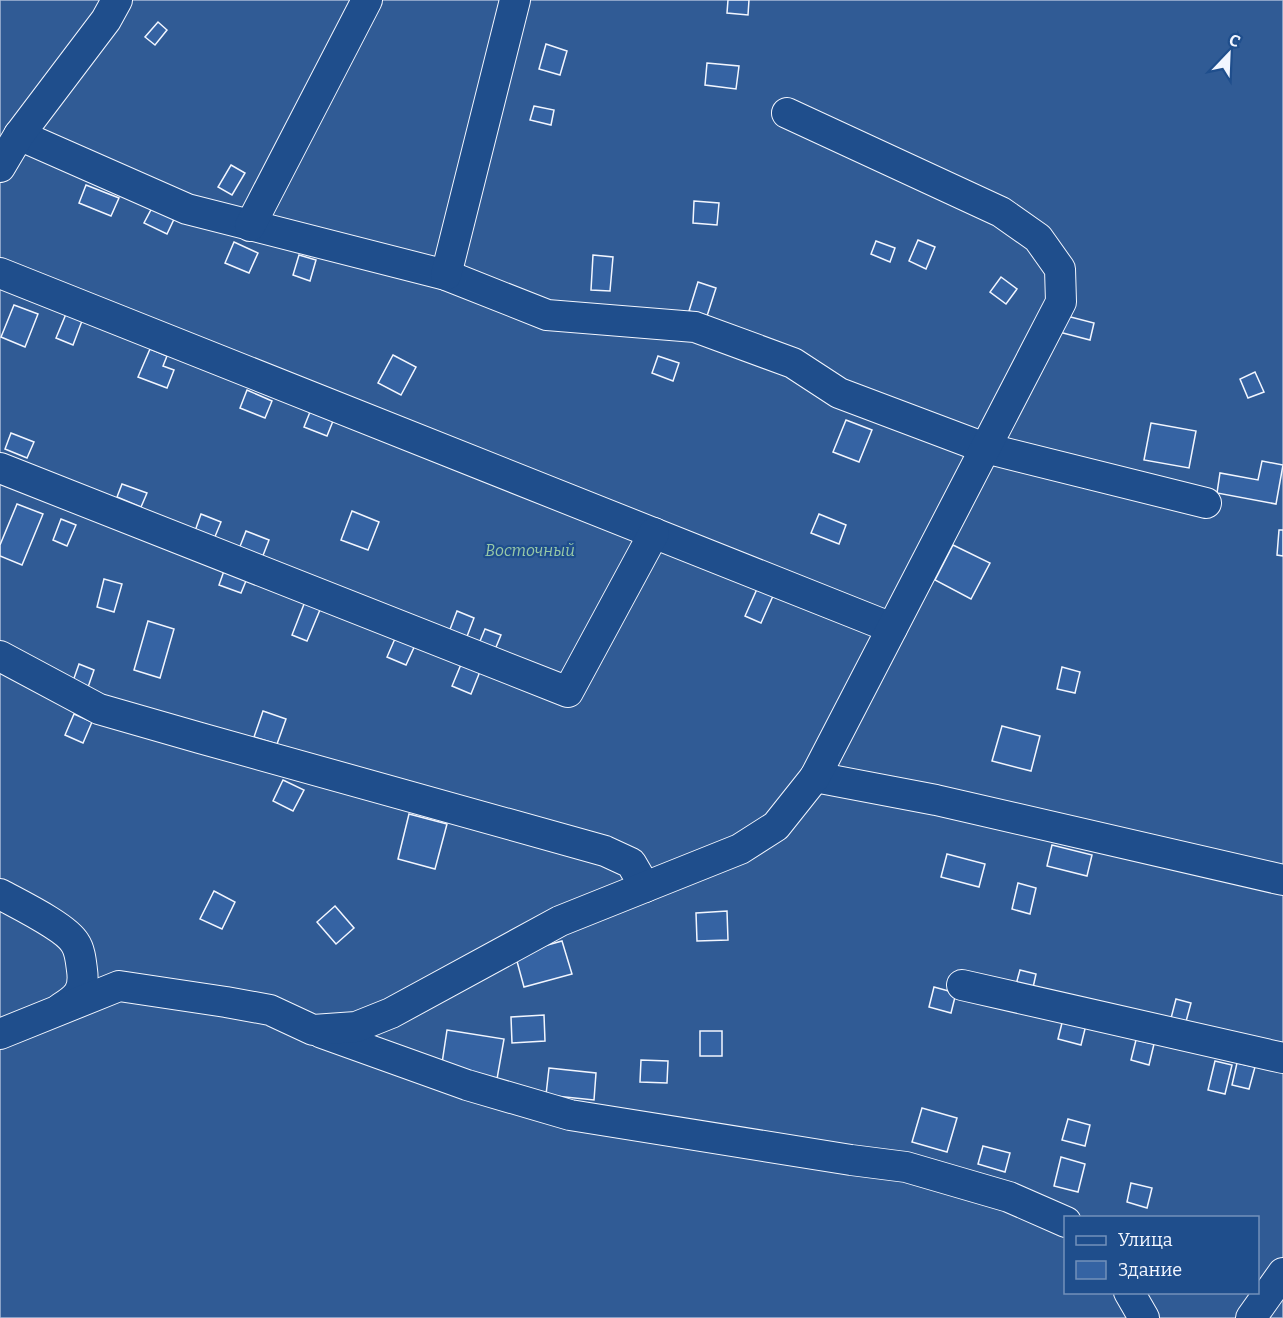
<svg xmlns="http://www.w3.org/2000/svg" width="1283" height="1318" font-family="Bitter,serif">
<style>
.built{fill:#305b95;stroke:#a8bbd7;stroke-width:1.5;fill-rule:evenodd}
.building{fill:#3563a3;stroke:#f2f6ff;stroke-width:1.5}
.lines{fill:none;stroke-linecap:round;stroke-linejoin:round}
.minor-casing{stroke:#f2f6ff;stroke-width:32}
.minor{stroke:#1f4e8c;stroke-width:30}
.labels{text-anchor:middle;stroke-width:4.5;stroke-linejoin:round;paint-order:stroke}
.park-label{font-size:16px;font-style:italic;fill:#97c8a6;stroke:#1f4e8c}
</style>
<rect width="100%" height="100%" fill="#1f4e8c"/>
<!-- built -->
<path class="built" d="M0,0H1283V1318H0ZM1066,1218H1258V1292H1066Z"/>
<!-- building -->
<g class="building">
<path d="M728,0H749L748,15L727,13Z"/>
<path d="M158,22L167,30L155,45L145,37Z"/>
<path d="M546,44L567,51L560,75L539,69Z"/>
<path d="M707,63L739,66L736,89L705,85Z"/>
<path d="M534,106L554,110L551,125L530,120Z"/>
<path d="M231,165L245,173L232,195L218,187Z"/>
<path d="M86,185L119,198L111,216L79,203Z"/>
<path d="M694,201L719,203L717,225L693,223Z"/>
<path d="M153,206L175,217L167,234L144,223Z"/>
<path d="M918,240L935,247L926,269L909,261Z"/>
<path d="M876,241L895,248L890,262L871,254Z"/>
<path d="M234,242L258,253L249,273L225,263Z"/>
<path d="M299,255L316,260L310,281L293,275Z"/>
<path d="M593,255L613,257L610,291L591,290Z"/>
<path d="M1001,277L1017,289L1006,304L990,292Z"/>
<path d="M698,282L716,288L707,316L689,311Z"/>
<path d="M14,305L38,314L25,347L1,337Z"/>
<path d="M66,314L82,321L73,345L56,338Z"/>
<path d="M1063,315L1094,323L1090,340L1059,332Z"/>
<path d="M150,349L167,356L163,366L174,370L167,388L138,377Z"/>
<path d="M393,355L416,367L401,395L378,383Z"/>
<path d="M658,356L679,363L673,381L652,373Z"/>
<path d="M1255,372L1264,392L1248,398L1240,379Z"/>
<path d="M247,390L272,401L265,418L240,408Z"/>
<path d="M310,412L333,421L327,436L304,427Z"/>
<path d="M846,420L872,430L859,462L833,452Z"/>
<path d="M1151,423L1196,431L1189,468L1144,460Z"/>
<path d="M11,433L34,442L27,458L5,449Z"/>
<path d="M1262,461L1283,465L1276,504L1217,493L1220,473L1258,480Z"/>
<path d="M122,484L147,493L141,507L117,497Z"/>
<path d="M17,504L43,514L22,565L0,556V545Z"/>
<path d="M352,511L379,522L368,550L341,540Z"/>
<path d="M201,514L221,522L214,539L195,531Z"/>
<path d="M819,514L846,525L839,544L811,533Z"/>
<path d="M61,519L76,525L67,546L53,540Z"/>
<path d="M1279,530H1283V556L1277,555Z"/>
<path d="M246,531L269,540L262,558L239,549Z"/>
<path d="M953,545L990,563L971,599L935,580Z"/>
<path d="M225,568L248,576L241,593L219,585Z"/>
<path d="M104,579L122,584L114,612L97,607Z"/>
<path d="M757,589L773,596L761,623L745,616Z"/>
<path d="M306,599L322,605L307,641L292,635Z"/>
<path d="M457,611L474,618L466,639L449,632Z"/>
<path d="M148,621L174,629L160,678L134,670Z"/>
<path d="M485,629L501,635L494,652L478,646Z"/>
<path d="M397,634L416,643L406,665L387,657Z"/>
<path d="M462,662L481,669L471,694L452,686Z"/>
<path d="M79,664L94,670L87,690L72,684Z"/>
<path d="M1062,667L1080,672L1075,693L1057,689Z"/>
<path d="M263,711L286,719L277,744L254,737Z"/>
<path d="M74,714L92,722L83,743L65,735Z"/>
<path d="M1002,726L1040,736L1031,771L992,761Z"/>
<path d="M283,780L304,790L293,811L273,801Z"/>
<path d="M409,814L447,824L435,869L398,859Z"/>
<path d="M1052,845L1092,855L1087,876L1047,866Z"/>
<path d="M947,854L985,864L979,887L941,877Z"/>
<path d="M1018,883L1036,888L1030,914L1012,909Z"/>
<path d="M214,891L235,902L222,929L200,919Z"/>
<path d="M335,906L354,928L336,944L317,922Z"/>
<path d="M727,911L728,940L697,941L696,913Z"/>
<path d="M562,941L572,974L524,987L515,954Z"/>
<path d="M1020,970L1036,974L1032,992L1015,988Z"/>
<path d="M934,987L956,993L951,1013L929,1007Z"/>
<path d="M1176,999L1191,1003L1184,1029L1169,1026Z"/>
<path d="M544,1015L545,1041L512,1043L511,1017Z"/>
<path d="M1063,1019L1086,1025L1081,1045L1058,1039Z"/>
<path d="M447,1030L504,1039L497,1079L441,1070Z"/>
<rect x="700" y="1031" width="22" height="25"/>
<path d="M1136,1040L1154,1044L1149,1065L1131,1060Z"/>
<path d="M641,1060L668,1061L667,1083L640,1082Z"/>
<path d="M1215,1061L1232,1065L1225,1094L1208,1090Z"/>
<path d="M1237,1063L1255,1067L1249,1089L1232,1085Z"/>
<path d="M549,1068L596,1073L594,1100L546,1095Z"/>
<path d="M922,1108L957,1118L947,1152L912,1142Z"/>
<path d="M1068,1119L1090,1125L1085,1146L1062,1140Z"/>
<path d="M983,1146L1010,1153L1005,1172L978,1164Z"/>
<path d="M1061,1157L1085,1164L1078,1192L1054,1186Z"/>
<path d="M1131,1183L1152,1188L1147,1208L1127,1202Z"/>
</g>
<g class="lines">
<defs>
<g id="minor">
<path d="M19,135L187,209L446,275L547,315L695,327L793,363L839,393L985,448L1206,503"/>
<path d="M0,167L19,135L106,20L117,0"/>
<path d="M250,226L367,0"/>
<path d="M0,273L892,628"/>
<path d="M446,275L515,0"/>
<path d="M0,468L568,692L654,533"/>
<path d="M0,656L99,709L200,738L605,851L631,863L645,887"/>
<path d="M815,777L936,800L1283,880"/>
<path d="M0,894C18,904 66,927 75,943C80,950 81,962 82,970C85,991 77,998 61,1008"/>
<path d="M962,985L1283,1058"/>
<path d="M322,1033L467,1085L570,1115L851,1160L906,1167L1009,1197L1066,1222"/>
<path d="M0,1034L119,986L226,1002L270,1010L313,1030L356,1027L391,1013L560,921L740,849L776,826L815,777L1061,302L1060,269L1038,238L1001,212L787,113"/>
<path d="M1129,1292L1144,1318"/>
<path d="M1251,1318L1283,1273"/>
</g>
</defs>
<!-- minor casing -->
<use href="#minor" class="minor-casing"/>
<!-- minor -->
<use href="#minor" class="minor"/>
</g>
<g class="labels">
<!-- park labels -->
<g class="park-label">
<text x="530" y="556">Восточный</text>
</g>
</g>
<!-- legend -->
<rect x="1064" y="1216" width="195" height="78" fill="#1f4e8c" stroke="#7391ba" stroke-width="1.5"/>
<rect x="1076" y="1236" width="30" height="9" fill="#1f4e8c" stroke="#7391ba" stroke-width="1.5"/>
<text x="1118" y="1246" font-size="18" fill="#f2f6ff">Улица</text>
<rect x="1076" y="1261" width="30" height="18" fill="#3563a3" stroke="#7391ba" stroke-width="1.5"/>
<text x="1118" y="1276" font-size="18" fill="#f2f6ff">Здание</text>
<!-- north arrow -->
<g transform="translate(1229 54) rotate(23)" stroke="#1f4e8c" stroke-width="4.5" paint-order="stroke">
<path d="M0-4.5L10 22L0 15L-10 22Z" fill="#f2f6ff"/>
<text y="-9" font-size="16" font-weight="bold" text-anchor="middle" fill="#f2f6ff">С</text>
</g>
</svg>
